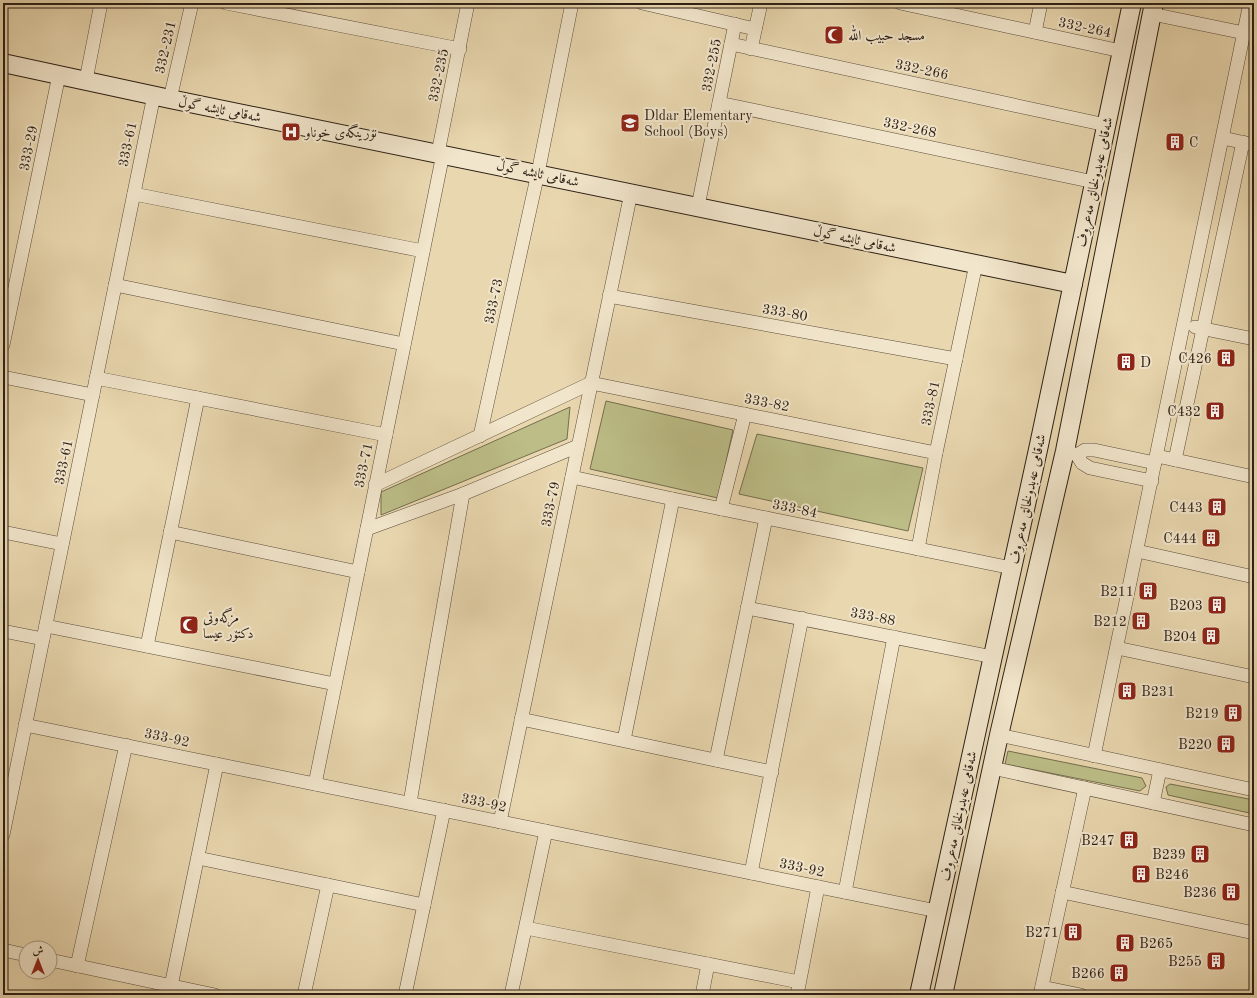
<svg xmlns="http://www.w3.org/2000/svg" width="1257" height="998" font-family="'Old Standard TT',Amiri,serif">
<style>
.green{fill:#bcbd87;stroke:#746e4e}
.lines{fill:none;stroke-linecap:round;stroke-linejoin:round}
.street-casing{stroke:#5b4d3c;stroke-width:14}
.secondary-casing{stroke:#2c1f15;stroke-width:20}
.street{stroke:#f1e5cb;stroke-width:13}
.secondary{stroke:#f1e5cb;stroke-width:18}
.labels{text-anchor:middle;stroke-width:4;stroke-linejoin:round;paint-order:stroke}
.street-label{font-size:14px;fill:#2c1f15;stroke:#f1e5cb}
.poi-label{font-size:14px;fill:#2c1f15;stroke:#f1e5cb;text-anchor:end}
</style>
<rect width="100%" height="100%" fill="#e9d7af"/>
<filter id="stains"><feTurbulence type="fractalNoise" baseFrequency=".005" numOctaves="4"/><feColorMatrix values="0 0 0 0 .2 0 0 0 0 .09 0 0 0 0 .02 0 0 0 .5 -.17"/></filter>
<radialGradient id="worn" r=".72"><stop offset=".6" stop-color="#630" stop-opacity="0"/><stop offset="1" stop-color="#630" stop-opacity=".3"/></radialGradient>
<!-- green -->
<g class="green">
<path d="M606,401L733,430L718,498L590,469Z"/>
<path d="M570,407L567,439L381,515V492Z"/>
<path d="M757,434L923,468L908,531L739,494Z"/>
<path d="M1008,751L1142,778L1146,786L1140,791L1005,764Z"/>
<path d="M1170,784L1254,800V814L1168,795L1166,787Z"/>
</g>
<g class="lines">
<defs>
<g id="street">
<path d="M226,3L460,49"/>
<path d="M642,3L755,29"/>
<path d="M900,3L1121,51"/>
<path d="M1152,14L1254,35"/>
<path d="M1035,32L1041,3"/>
<path d="M731,44L1106,125"/>
<path d="M751,49L761,3"/>
<path d="M86,80L101,3"/>
<path d="M170,99L192,3"/>
<path d="M719,103L1094,182"/>
<path d="M1223,138L1254,145"/>
<path d="M438,153L468,3"/>
<path d="M134,194L423,251"/>
<path d="M698,206L735,24"/>
<path d="M115,285L404,344"/>
<path d="M609,296L956,359"/>
<path d="M1195,327L1254,339"/>
<path d="M3,345L59,75"/>
<path d="M3,377L93,395"/>
<path d="M96,378L386,435"/>
<path d="M480,436L538,173L572,3"/>
<path d="M1065,451L1077,455L1082,463L1090,468L1152,481"/>
<path d="M1077,455L1085,450H1094L1155,463"/>
<path d="M1157,456L1254,477"/>
<path d="M1175,460L1243,142"/>
<path d="M572,477L673,499L1012,568"/>
<path d="M375,485L591,383L936,453"/>
<path d="M721,509L745,414"/>
<path d="M367,529L463,494L578,446"/>
<path d="M3,532L62,544"/>
<path d="M170,532L358,572"/>
<path d="M918,549L936,453L976,264"/>
<path d="M1137,551L1254,577"/>
<path d="M747,608L993,657"/>
<path d="M46,626L335,684"/>
<path d="M3,631L43,639"/>
<path d="M147,646L198,398"/>
<path d="M1117,648L1254,677"/>
<path d="M521,719L772,772"/>
<path d="M25,725L937,911"/>
<path d="M999,735L1254,790"/>
<path d="M624,740L673,499"/>
<path d="M1094,756L1250,3"/>
<path d="M716,760L766,518"/>
<path d="M992,768L1254,825"/>
<path d="M315,784L443,154"/>
<path d="M410,803L431,677L463,494"/>
<path d="M1153,803L1160,770"/>
<path d="M500,822L631,193"/>
<path d="M3,835L154,95"/>
<path d="M198,858L424,905"/>
<path d="M751,873L802,618"/>
<path d="M845,892L894,637"/>
<path d="M1062,892L1254,933"/>
<path d="M526,928L799,982"/>
<path d="M3,950L26,955"/>
<path d="M50,960L215,995"/>
<path d="M77,966L126,745"/>
<path d="M171,986L217,764"/>
<path d="M1042,987L1081,995"/>
<path d="M304,995L328,885"/>
<path d="M405,995L444,810"/>
<path d="M511,995L546,831"/>
<path d="M702,995L708,964"/>
<path d="M797,995L818,887"/>
<path d="M1040,995L1085,788"/>
</g>
<g id="secondary">
<path d="M3,63L170,99L1073,284"/>
<path d="M919,995L1039,445L1132,3"/>
<path d="M943,995L999,735L1065,451L1154,3"/>
</g>
</defs>
<!-- street casing -->
<use href="#street" class="street-casing"/>
<!-- secondary casing -->
<use href="#secondary" class="secondary-casing"/>
<!-- street -->
<use href="#street" class="street"/>
<!-- secondary -->
<use href="#secondary" class="secondary"/>
</g>
<!-- icons -->
<defs>
<symbol id="mosque-square" viewBox="-11 -11 22 22"><rect x="-9" y="-9" width="18" height="18" rx="4" fill="#8f2418" stroke="#f1e5cb"/><path d="M3.5-4.9A6 6 0 1 0 3.5 4.9A5 5 0 1 1 3.5-4.9Z" fill="#fff"/></symbol>
<symbol id="school-square" viewBox="-11 -11 22 22"><rect x="-9" y="-9" width="18" height="18" rx="4" fill="#8f2418" stroke="#f1e5cb"/><path d="M0-5L7-2L0 1L-7-2ZM-4 1L0 2.5L4 1V4Q0 6-4 4Z" fill="#fff"/></symbol>
<symbol id="hospital-square" viewBox="-11 -11 22 22"><rect x="-9" y="-9" width="18" height="18" rx="4" fill="#8f2418" stroke="#f1e5cb"/><path d="M-5-5h3v3.5h4V-5h3V5h-3V1.5h-4V5h-3Z" fill="#fff"/></symbol>
<symbol id="building-square" viewBox="-11 -11 22 22"><rect x="-9" y="-9" width="18" height="18" rx="4" fill="#8f2418" stroke="#f1e5cb"/><path d="M-4-6H4V6H1V3H-1V6H-4ZM-2.5-4.3h1.7v1.8h-1.7ZM.8-4.3h1.7v1.8H.8ZM-2.5-1h1.7V.8h-1.7ZM.8-1h1.7V.8H.8Z" fill="#fff"/></symbol>
</defs>
<g fill-rule="evenodd">
<use href="#mosque-square" x="823" y="24" width="22" height="22"/>
<use href="#school-square" x="619" y="112" width="22" height="22"/>
<use href="#hospital-square" x="280" y="121" width="22" height="22"/>
<use href="#building-square" x="1164" y="131" width="22" height="22"/>
<use href="#building-square" x="1215" y="347" width="22" height="22"/>
<use href="#building-square" x="1115" y="351" width="22" height="22"/>
<use href="#building-square" x="1204" y="400" width="22" height="22"/>
<use href="#building-square" x="1206" y="496" width="22" height="22"/>
<use href="#building-square" x="1200" y="527" width="22" height="22"/>
<use href="#building-square" x="1137" y="580" width="22" height="22"/>
<use href="#building-square" x="1206" y="594" width="22" height="22"/>
<use href="#building-square" x="1130" y="610" width="22" height="22"/>
<use href="#mosque-square" x="178" y="614" width="22" height="22"/>
<use href="#building-square" x="1200" y="625" width="22" height="22"/>
<use href="#building-square" x="1116" y="680" width="22" height="22"/>
<use href="#building-square" x="1222" y="702" width="22" height="22"/>
<use href="#building-square" x="1215" y="733" width="22" height="22"/>
<use href="#building-square" x="1118" y="829" width="22" height="22"/>
<use href="#building-square" x="1189" y="843" width="22" height="22"/>
<use href="#building-square" x="1130" y="863" width="22" height="22"/>
<use href="#building-square" x="1220" y="881" width="22" height="22"/>
<use href="#building-square" x="1062" y="921" width="22" height="22"/>
<use href="#building-square" x="1114" y="932" width="22" height="22"/>
<use href="#building-square" x="1205" y="950" width="22" height="22"/>
<use href="#building-square" x="1108" y="962" width="22" height="22"/>
</g>
<g class="labels">
<!-- street labels -->
<g class="street-label">
<text transform="translate(1085 27) rotate(12)" y="5">332-264</text>
<text transform="translate(165 47) rotate(-77)" y="5">332-231</text>
<text transform="translate(711 65) rotate(-79)" y="5">332-255</text>
<text transform="translate(922 69) rotate(12)" y="5">332-266</text>
<text transform="translate(438 75) rotate(-78)" y="5">332-235</text>
<text transform="translate(220 109) rotate(11)" y="5">شەقامی ئایشە گوڵ</text>
<text transform="translate(910 127) rotate(12)" y="5">332-268</text>
<text transform="translate(127 144) rotate(-78)" y="5">333-61</text>
<text transform="translate(28 148) rotate(-78)" y="5">333-29</text>
<text transform="translate(538 173) rotate(12)" y="5">شەقامی ئایشە گوڵ</text>
<text transform="translate(1094 182) rotate(-78)" y="5">شەقامی عەبدولخالق مەعروف</text>
<text transform="translate(855 239) rotate(12)" y="5">شەقامی ئایشە گوڵ</text>
<text transform="translate(493 301) rotate(-78)" y="5">333-73</text>
<text transform="translate(785 312) rotate(10)" y="5">333-80</text>
<text transform="translate(767 402) rotate(11)" y="5">333-82</text>
<text transform="translate(930 403) rotate(-78)" y="5">333-81</text>
<text transform="translate(63 462) rotate(-78)" y="5">333-61</text>
<text transform="translate(363 465) rotate(-78)" y="5">333-71</text>
<text transform="translate(1027 499) rotate(-78)" y="5">شەقامی عەبدولخالق مەعروف</text>
<text transform="translate(550 504) rotate(-78)" y="5">333-79</text>
<text transform="translate(795 508) rotate(12)" y="5">333-84</text>
<text transform="translate(873 616) rotate(11)" y="5">333-88</text>
<text transform="translate(167 737) rotate(12)" y="5">333-92</text>
<text transform="translate(484 802) rotate(12)" y="5">333-92</text>
<text transform="translate(958 816) rotate(-78)" y="5">شەقامی عەبدولخالق مەعروف</text>
<text transform="translate(802 867) rotate(12)" y="5">333-92</text>
</g>
<!-- poi labels -->
<g class="poi-label">
<text x="848" y="40" text-anchor="start">مسجد حبيب الله</text>
<text x="644" y="120" text-anchor="start">Dldar Elementary<tspan x="644" dy="16">School (Boys)</tspan></text>
<text x="305" y="137" text-anchor="start">نۆرینگەی خوناو</text>
<text x="1189" y="147" text-anchor="start">C</text>
<text x="1212" y="363">C426</text>
<text x="1140" y="367" text-anchor="start">D</text>
<text x="1201" y="416">C432</text>
<text x="1203" y="512">C443</text>
<text x="1197" y="543">C444</text>
<text x="1134" y="596">B211</text>
<text x="1203" y="610">B203</text>
<text x="203" y="622" text-anchor="start">مزگەوتی<tspan x="203" dy="16">دکتۆر عیسا</tspan></text>
<text x="1127" y="626">B212</text>
<text x="1197" y="641">B204</text>
<text x="1141" y="696" text-anchor="start">B231</text>
<text x="1219" y="718">B219</text>
<text x="1212" y="749">B220</text>
<text x="1115" y="845">B247</text>
<text x="1186" y="859">B239</text>
<text x="1155" y="879" text-anchor="start">B246</text>
<text x="1217" y="897">B236</text>
<text x="1059" y="937">B271</text>
<text x="1139" y="948" text-anchor="start">B265</text>
<text x="1202" y="966">B255</text>
<text x="1105" y="978">B266</text>
</g>
</g>
<!-- margin -->
<rect width="1257" height="998" fill="none" stroke="#e9d7af" stroke-width="16"/>
<rect x="4" y="4" width="1249" height="990" fill="none" stroke="#2c1f15" stroke-width="2"/>
<rect x="8" y="8" width="1241" height="982" fill="none" stroke="#2c1f15"/>
<!-- north arrow -->
<g transform="translate(38 960)"><circle r="19" fill="#f1e5cb" stroke="#a29682"/>
<path d="M0-3L7 15L0 10L-7 15Z" fill="#8f2418"/>
<text y="-6" font-size="11" font-weight="bold" text-anchor="middle" fill="#2c1f15">ش</text>
</g>
<rect width="100%" height="100%" filter="url(#stains)"/>
<rect width="100%" height="100%" fill="url(#worn)"/>
</svg>
